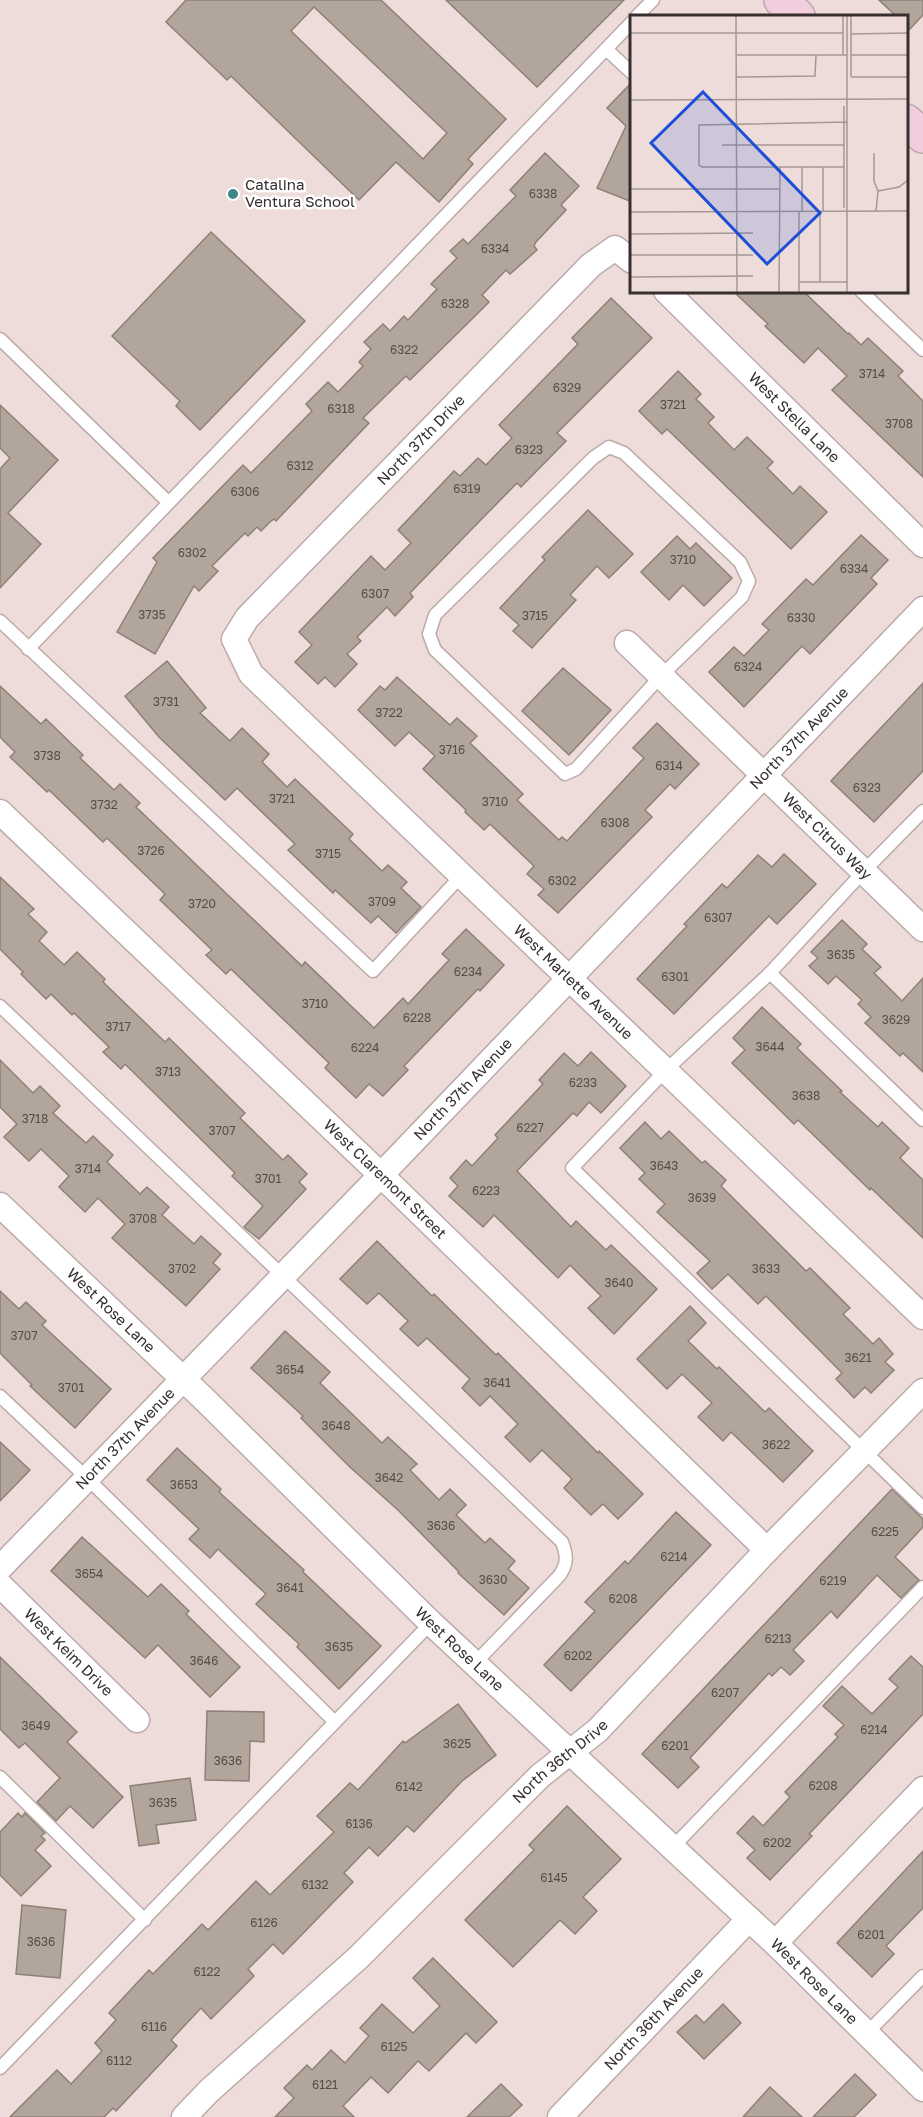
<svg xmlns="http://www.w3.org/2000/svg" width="923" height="2117" font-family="'Golos Text',sans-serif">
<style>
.building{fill:#b2a69c;stroke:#8c8077;stroke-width:1.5;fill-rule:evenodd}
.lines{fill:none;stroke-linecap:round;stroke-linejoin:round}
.lane-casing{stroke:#bcaba8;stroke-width:15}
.street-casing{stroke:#bcaba8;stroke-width:27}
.secondary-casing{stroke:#bcaba8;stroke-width:36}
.lane{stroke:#fff;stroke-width:12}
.street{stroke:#fff;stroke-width:24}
.secondary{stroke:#f1cdde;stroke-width:33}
.poi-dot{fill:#3e8787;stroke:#fff;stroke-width:2}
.labels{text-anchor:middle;stroke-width:5;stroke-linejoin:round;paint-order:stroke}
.number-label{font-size:12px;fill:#554d4a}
.poi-label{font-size:15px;fill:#362f2e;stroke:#fff;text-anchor:start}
.street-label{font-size:15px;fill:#362f2e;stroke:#fff}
.inset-road{fill:none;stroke:#a49795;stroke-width:1.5}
.view{fill:#1d4ed8;fill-opacity:0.15;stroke:#1d4ed8;stroke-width:3}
.inset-edge{fill:none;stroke:#362f2e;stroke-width:3}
</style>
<rect width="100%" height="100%" fill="#eedcda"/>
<!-- building -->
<g class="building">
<path d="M186,0H381L506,119L468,159L473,164L439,202L396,162L359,200L231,76L227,80L166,22ZM314,7L447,133L423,159L291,31Z"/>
<path d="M446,0H624L537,87Z"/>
<path d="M879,0H923V15L910,29L906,26V16H896Z"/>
<path d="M632,82V202L597,188L626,126L607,108Z"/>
<path d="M545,153L579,186L561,205L566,210L536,242L534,246L537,250L510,274L506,270L482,295L489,302L472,319L410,380L406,376L363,418L369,423L276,521L274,519L270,522L261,531L257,527L248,536L245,533L212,566L218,571L199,591L194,586L155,654L117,632L157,562L153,558L243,465L251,473L312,411L306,404L328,382L338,392L363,366L359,362L371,349L364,342L383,324L390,331L404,316L408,320L437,289L431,284L457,258L450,251L463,239L468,244L516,196L510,190Z"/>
<path d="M211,232L305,321L200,430L176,406L180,401L112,336Z"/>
<path d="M733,291H803L848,334L849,333L861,345L868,338L903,371L898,376L923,401V477L832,390L847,376L818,348L804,363L765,326L768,324Z"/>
<path d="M611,298L652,338L557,433L566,441L521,487L517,483L469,532L410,593L413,597L395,616L387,607L357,637L361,641L347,654L357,664L335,687L325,677L318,684L295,662L312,645L299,632L371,556L385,570L411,543L398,530L454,471L460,476L478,458L486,465L512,438L499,425L578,344L572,338Z"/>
<path d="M678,371L701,394L696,399L714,417L708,423L734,450L747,437L773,462L767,468L793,494L800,486L827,512L791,549L667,429L662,434L639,411Z"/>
<path d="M0,405L58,460L8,513L41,544L0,588V469L10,458L0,448Z"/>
<path d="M588,510L633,554L609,578L597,566L570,595L576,600L532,648L513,631L519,625L500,608L545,560L542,557Z"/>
<path d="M861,535L888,560L871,578L877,584L810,654L802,646L744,707L709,672L734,647L744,656L769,630L762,624L806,579L813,585Z"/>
<path d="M677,536L690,549L696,543L732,578L704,606L683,585L669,600L641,572Z"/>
<path d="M167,661L206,708L200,713L230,741L242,728L269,754L262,762L287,787L295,779L353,834L349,839L382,871L388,865L407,882L401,888L421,907L396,933L378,916L371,923L335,890L333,893L288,850L295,844L237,788L225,800L159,737L125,696Z"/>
<path d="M563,668L611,710L569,755L522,711Z"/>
<path d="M397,677L450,725L457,718L477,736L470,743L523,794L517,800L559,840L562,837L567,841L644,758L633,748L657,723L699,764L675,789L670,784L645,810L652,817L558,913L538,895L544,889L527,874L534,866L490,824L484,830L465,812L466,810L423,769L435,756L409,732L395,746L358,710L380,686L385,690Z"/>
<path d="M923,683V771L874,822L831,781Z"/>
<path d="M0,686L41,724L46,719L83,755L80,758L114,790L120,784L140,803L136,807L302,966L305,962L374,1028L403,998L408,1004L449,960L442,954L466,929L504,965L480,991L478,989L404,1066L408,1070L383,1096L369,1084L356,1098L325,1068L329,1063L259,996L231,969L226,974L206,955L212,950L160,900L165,894L107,838L103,842L49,790L47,792L10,757L15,752L0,737Z"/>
<path d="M784,854L816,884L777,924L769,916L674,1014L637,979L687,926L684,924L722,884L727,888L758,855L772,867Z"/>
<path d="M0,877L34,909L28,914L47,932L39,941L64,965L77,952L105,979L103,982L165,1042L169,1038L245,1113L240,1118L283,1160L288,1155L307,1174L299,1182L306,1189L259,1239L244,1227L263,1206L232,1176L235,1173L125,1064L121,1069L103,1052L109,1047L74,1013L72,1015L51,994L46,999L21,974L23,972L0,949Z"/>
<path d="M842,920L867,944L862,949L881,967L874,973L902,1001L923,978V1072L903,1053L900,1056L865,1023L871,1017L858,1004L862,1000L836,976L828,984L809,966L818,958L811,952Z"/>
<path d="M762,1007L801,1044L797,1048L842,1091L840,1092L878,1127L882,1122L909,1148L900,1158L923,1180V1238L871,1188L870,1190L798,1120L794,1124L732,1063L745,1050L733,1038Z"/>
<path d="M591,1052L626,1086L601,1113L589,1102L577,1116L573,1113L517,1171L571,1227L576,1221L606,1250L611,1245L657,1289L614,1334L588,1308L601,1296L570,1265L558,1278L494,1215L483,1227L449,1196L458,1186L450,1178L466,1160L472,1166L498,1138L495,1135L543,1084L539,1080L564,1053L578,1066Z"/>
<path d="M0,1060L33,1093L40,1086L60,1106L53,1113L86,1143L93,1136L113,1155L107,1162L140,1194L147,1187L169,1207L162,1215L194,1244L201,1236L221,1254L213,1263L220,1269L186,1306L112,1238L125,1224L98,1198L85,1212L59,1187L69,1176L41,1149L29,1161L4,1137L17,1124L0,1107Z"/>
<path d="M645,1122L661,1139L669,1131L702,1163L705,1161L726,1180L721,1186L806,1271L810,1268L850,1308L843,1314L873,1344L879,1338L893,1354L885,1362L894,1370L871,1393L865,1387L854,1398L836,1379L842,1373L766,1296L758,1304L728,1274L712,1289L697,1273L710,1261L657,1212L665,1204L639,1179L645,1173L620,1148Z"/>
<path d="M377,1241L432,1296L434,1294L496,1355L498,1353L598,1453L599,1451L643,1494L618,1519L603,1504L591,1515L564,1488L572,1479L542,1450L530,1462L505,1437L518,1424L490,1396L480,1406L462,1388L470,1379L427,1338L418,1346L400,1329L408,1321L379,1293L367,1304L340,1279Z"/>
<path d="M0,1291L19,1309L26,1302L46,1321L42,1325L111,1389L75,1428L30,1386L32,1385L0,1353Z"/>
<path d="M690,1306L706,1323L688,1341L717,1369L719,1367L765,1412L769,1408L813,1451L783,1482L731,1432L723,1441L698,1417L712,1403L682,1374L667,1389L637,1359Z"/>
<path d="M285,1331L330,1372L320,1383L382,1443L388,1437L417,1464L410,1470L439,1500L450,1489L466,1505L456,1515L485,1543L490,1538L515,1561L508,1569L529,1588L504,1615L458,1573L459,1572L399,1511L351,1468L301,1418L303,1416L251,1368Z"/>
<path d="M0,1442L30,1470L0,1501Z"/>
<path d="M177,1448L221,1489L219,1492L304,1570L303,1572L381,1646L339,1689L297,1647L299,1644L256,1604L266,1594L218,1549L210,1558L189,1539L199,1529L147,1480Z"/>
<path d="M892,1489L923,1519V1527L895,1557L919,1580L901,1598L877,1575L837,1618L831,1611L793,1650L804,1661L790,1675L781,1667L772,1676L769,1673L690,1758L699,1767L678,1788L642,1754Z"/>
<path d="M676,1512L711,1545L571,1691L544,1665L595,1611L585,1602L625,1561L628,1564Z"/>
<path d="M82,1537L148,1597L161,1584L189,1611L186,1614L240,1667L210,1697L158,1645L145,1658L51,1571Z"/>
<path d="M911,1656L923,1667V1714L809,1834L812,1836L770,1880L747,1858L755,1850L737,1833L753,1816L763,1826L790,1797L785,1792L838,1737L835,1734L844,1725L823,1706L842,1686L872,1714L898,1687L889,1679Z"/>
<path d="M0,1657L77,1732L67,1742L123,1797L93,1828L70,1806L56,1821L37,1802L60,1778L25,1743L19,1748L0,1729Z"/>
<path d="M458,1704L496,1755L462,1781L414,1832L407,1826L378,1856L369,1847L344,1873L353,1882L283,1954L273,1944L248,1969L254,1976L211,2019L201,2008L171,2040L177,2046L116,2111L113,2108L104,2117H10L57,2070L71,2084L102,2051L95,2043L116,2020L109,2013L149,1970L153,1974L202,1924L208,1930L256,1881L270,1895L334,1832L317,1816L350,1783L358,1790L403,1741L405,1743Z"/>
<path d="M207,1711L264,1712V1742L250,1741L249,1781L205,1780Z"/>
<path d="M190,1778L196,1820L156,1825L159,1843L139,1846L130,1786Z"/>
<path d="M567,1806L621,1859L583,1897L597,1911L575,1934L560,1920L513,1967L465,1920L534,1850L529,1845Z"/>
<path d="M18,1813L22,1817L25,1813L45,1833L41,1836L45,1840L35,1850L51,1866L21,1896L0,1875V1832Z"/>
<path d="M923,1851V1908L886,1946L894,1954L872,1977L837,1943Z"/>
<path d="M22,1905L66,1910L60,1978L16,1974Z"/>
<path d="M433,1958L497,2022L476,2043L466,2033L429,2071L418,2061L388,2093L371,2077L343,2106L354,2117H275L294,2098L284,2088L307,2065L312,2070L331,2050L345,2063L369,2036L360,2028L382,2004L413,2033L440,2006L413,1978Z"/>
<path d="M723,2004L741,2023L704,2059L677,2032L696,2015L704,2023Z"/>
<path d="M855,2074L876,2095L854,2117H813Z"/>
<path d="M501,2084L522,2105L509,2117H467Z"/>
<path d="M770,2087L802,2117H743Z"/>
</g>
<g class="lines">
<defs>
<g id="lane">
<path d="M637,16L653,0"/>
<path d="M606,49L632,73"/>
<path d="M861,291L923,350"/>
<path d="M0,339L168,502"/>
<path d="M609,447L624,453L740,562L749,581L742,597L661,676L576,769L565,774L435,650L429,634L435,615L593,458Z"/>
<path d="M0,621L373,971L461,876"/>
<path d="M28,649L632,22"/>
<path d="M923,811L863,872L770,973L665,1071L572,1168L923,1508"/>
<path d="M770,973L923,1120"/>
<path d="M0,1006L562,1542C567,1555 568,1564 559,1576L475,1663"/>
<path d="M0,1396L86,1477L335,1722"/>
<path d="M0,1777L145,1920"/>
<path d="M672,1848L923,1587"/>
<path d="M866,2034L923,1976"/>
<path d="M0,2068L431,1623"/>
</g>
<g id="street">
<path id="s1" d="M632,261L615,248L591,265L247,618L234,639L251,674L923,1317"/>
<path id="s2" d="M666,291L923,545"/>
<path id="s3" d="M627,643L923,929"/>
<path id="s4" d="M0,812L381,1175L767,1550"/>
<path id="s5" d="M0,1205L203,1398L431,1623L775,1943L923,2089"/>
<path id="s6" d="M0,1568L381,1175L923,609"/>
<path id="s7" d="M0,1585L137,1720"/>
<path d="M775,1943L923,1789"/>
<path id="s8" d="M184,2117L209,2091L359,1957L540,1776L598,1730L767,1550L923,1391"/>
<path id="s9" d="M560,2117L749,1919"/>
</g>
<g id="secondary">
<path d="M781,0L798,16"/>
<path d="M906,121L923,136"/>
</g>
</defs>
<!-- lane casing -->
<use href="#lane" class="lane-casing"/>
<!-- street casing -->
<use href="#street" class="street-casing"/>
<!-- secondary casing -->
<use href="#secondary" class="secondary-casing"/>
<!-- lane -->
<use href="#lane" class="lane"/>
<!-- street -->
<use href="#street" class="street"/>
<!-- secondary -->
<use href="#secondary" class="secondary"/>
</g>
<!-- markers -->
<circle class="poi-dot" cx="233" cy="194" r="6"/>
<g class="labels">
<!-- number labels -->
<g class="number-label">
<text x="543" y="198">6338</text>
<text x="495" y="253">6334</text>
<text x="455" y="308">6328</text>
<text x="404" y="354">6322</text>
<text x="872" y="378">3714</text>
<text x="567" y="392">6329</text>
<text x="673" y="409">3721</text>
<text x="341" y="413">6318</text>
<text x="899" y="428">3708</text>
<text x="529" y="454">6323</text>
<text x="300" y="470">6312</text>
<text x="467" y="493">6319</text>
<text x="245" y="496">6306</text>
<text x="192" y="557">6302</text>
<text x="683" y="564">3710</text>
<text x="854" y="573">6334</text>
<text x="375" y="598">6307</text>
<text x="152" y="619">3735</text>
<text x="535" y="620">3715</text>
<text x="801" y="622">6330</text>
<text x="748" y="671">6324</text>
<text x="166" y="706">3731</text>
<text x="389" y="717">3722</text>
<text x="452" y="754">3716</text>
<text x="47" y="760">3738</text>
<text x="669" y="770">6314</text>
<text x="867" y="792">6323</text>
<text x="282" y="803">3721</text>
<text x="495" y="806">3710</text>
<text x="104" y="809">3732</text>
<text x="615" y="827">6308</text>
<text x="151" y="855">3726</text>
<text x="328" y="858">3715</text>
<text x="562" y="885">6302</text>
<text x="382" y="906">3709</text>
<text x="202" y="908">3720</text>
<text x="718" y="922">6307</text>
<text x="841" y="959">3635</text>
<text x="468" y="976">6234</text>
<text x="675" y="981">6301</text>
<text x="315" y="1008">3710</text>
<text x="417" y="1022">6228</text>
<text x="896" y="1024">3629</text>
<text x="118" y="1031">3717</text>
<text x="770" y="1051">3644</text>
<text x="365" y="1052">6224</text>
<text x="168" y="1076">3713</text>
<text x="583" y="1087">6233</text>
<text x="806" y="1100">3638</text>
<text x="35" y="1123">3718</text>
<text x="530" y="1132">6227</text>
<text x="222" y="1135">3707</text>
<text x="664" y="1170">3643</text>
<text x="88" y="1173">3714</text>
<text x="268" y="1183">3701</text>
<text x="486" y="1195">6223</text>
<text x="702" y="1202">3639</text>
<text x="143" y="1223">3708</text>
<text x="182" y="1273">3702</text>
<text x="766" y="1273">3633</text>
<text x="619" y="1287">3640</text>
<text x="24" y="1340">3707</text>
<text x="858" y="1362">3621</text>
<text x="290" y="1374">3654</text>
<text x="497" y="1387">3641</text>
<text x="71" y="1392">3701</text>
<text x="336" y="1430">3648</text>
<text x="776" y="1449">3622</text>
<text x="389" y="1482">3642</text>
<text x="184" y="1489">3653</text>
<text x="441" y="1530">3636</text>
<text x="885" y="1536">6225</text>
<text x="674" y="1561">6214</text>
<text x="89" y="1578">3654</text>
<text x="493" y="1584">3630</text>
<text x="833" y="1585">6219</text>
<text x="290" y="1592">3641</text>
<text x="623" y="1603">6208</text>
<text x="778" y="1643">6213</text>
<text x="339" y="1651">3635</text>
<text x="578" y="1660">6202</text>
<text x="204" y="1665">3646</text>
<text x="725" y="1697">6207</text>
<text x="36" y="1730">3649</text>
<text x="874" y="1734">6214</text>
<text x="457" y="1748">3625</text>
<text x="675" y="1750">6201</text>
<text x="228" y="1765">3636</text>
<text x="823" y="1790">6208</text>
<text x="409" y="1791">6142</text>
<text x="163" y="1807">3635</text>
<text x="359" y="1828">6136</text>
<text x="777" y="1847">6202</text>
<text x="554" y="1882">6145</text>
<text x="315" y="1889">6132</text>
<text x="264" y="1927">6126</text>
<text x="871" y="1939">6201</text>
<text x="41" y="1946">3636</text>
<text x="207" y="1976">6122</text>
<text x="154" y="2031">6116</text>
<text x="394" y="2051">6125</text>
<text x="119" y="2065">6112</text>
<text x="325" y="2089">6121</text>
</g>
<!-- poi labels -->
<g class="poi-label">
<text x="245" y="190">Catalina<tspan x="245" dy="17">Ventura School</tspan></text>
</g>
<!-- street labels -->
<g class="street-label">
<text dy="5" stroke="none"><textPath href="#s2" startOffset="180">West Stella Lane</textPath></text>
<text transform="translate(421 440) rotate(-46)" y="5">North 37th Drive</text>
<text dy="5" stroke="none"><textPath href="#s6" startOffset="1152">North 37th Avenue</textPath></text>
<text dy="5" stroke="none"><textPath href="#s3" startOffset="278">West Citrus Way</textPath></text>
<text dy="5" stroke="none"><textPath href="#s1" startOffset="1053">West Marlette Avenue</textPath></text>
<text dy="5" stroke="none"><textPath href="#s6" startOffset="666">North 37th Avenue</textPath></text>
<text dy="5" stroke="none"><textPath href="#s4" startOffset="532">West Claremont Street</textPath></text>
<text dy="5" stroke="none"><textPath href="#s5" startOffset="153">West Rose Lane</textPath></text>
<text dy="5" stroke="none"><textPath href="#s6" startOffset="180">North 37th Avenue</textPath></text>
<text dy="5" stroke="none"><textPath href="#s5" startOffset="639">West Rose Lane</textPath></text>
<text dy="5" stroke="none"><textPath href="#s7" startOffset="96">West Keim Drive</textPath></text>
<text dy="5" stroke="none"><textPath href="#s8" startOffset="518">North 36th Drive</textPath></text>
<text dy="5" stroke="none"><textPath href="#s5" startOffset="1125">West Rose Lane</textPath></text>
<text dy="5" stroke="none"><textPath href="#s9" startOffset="136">North 36th Avenue</textPath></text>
</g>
</g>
<!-- overview -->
<g transform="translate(630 15)">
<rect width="278" height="278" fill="#eedcda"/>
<path class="inset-road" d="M106,1L107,277M213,1V40M217,1V277M221,1V62M0,18H213M221,19L278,18M107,40H217M221,40H278M107,62L185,61L186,40M221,62H278M0,85L278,84M214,91V193M92,130H214M244,138V166L248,176L246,196M172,152V196M193,152V196M214,152H72L69,150V110L217,107M0,174H150M248,176L269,172L278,165M169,196V277M0,197L278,196M0,219L123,218M0,240H123M0,262L123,261M169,267H217M190,267V196M149,277L150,152"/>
<path class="view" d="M73,77L190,198L137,249L21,128Z"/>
<rect width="278" height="278" class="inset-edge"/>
</g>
</svg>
